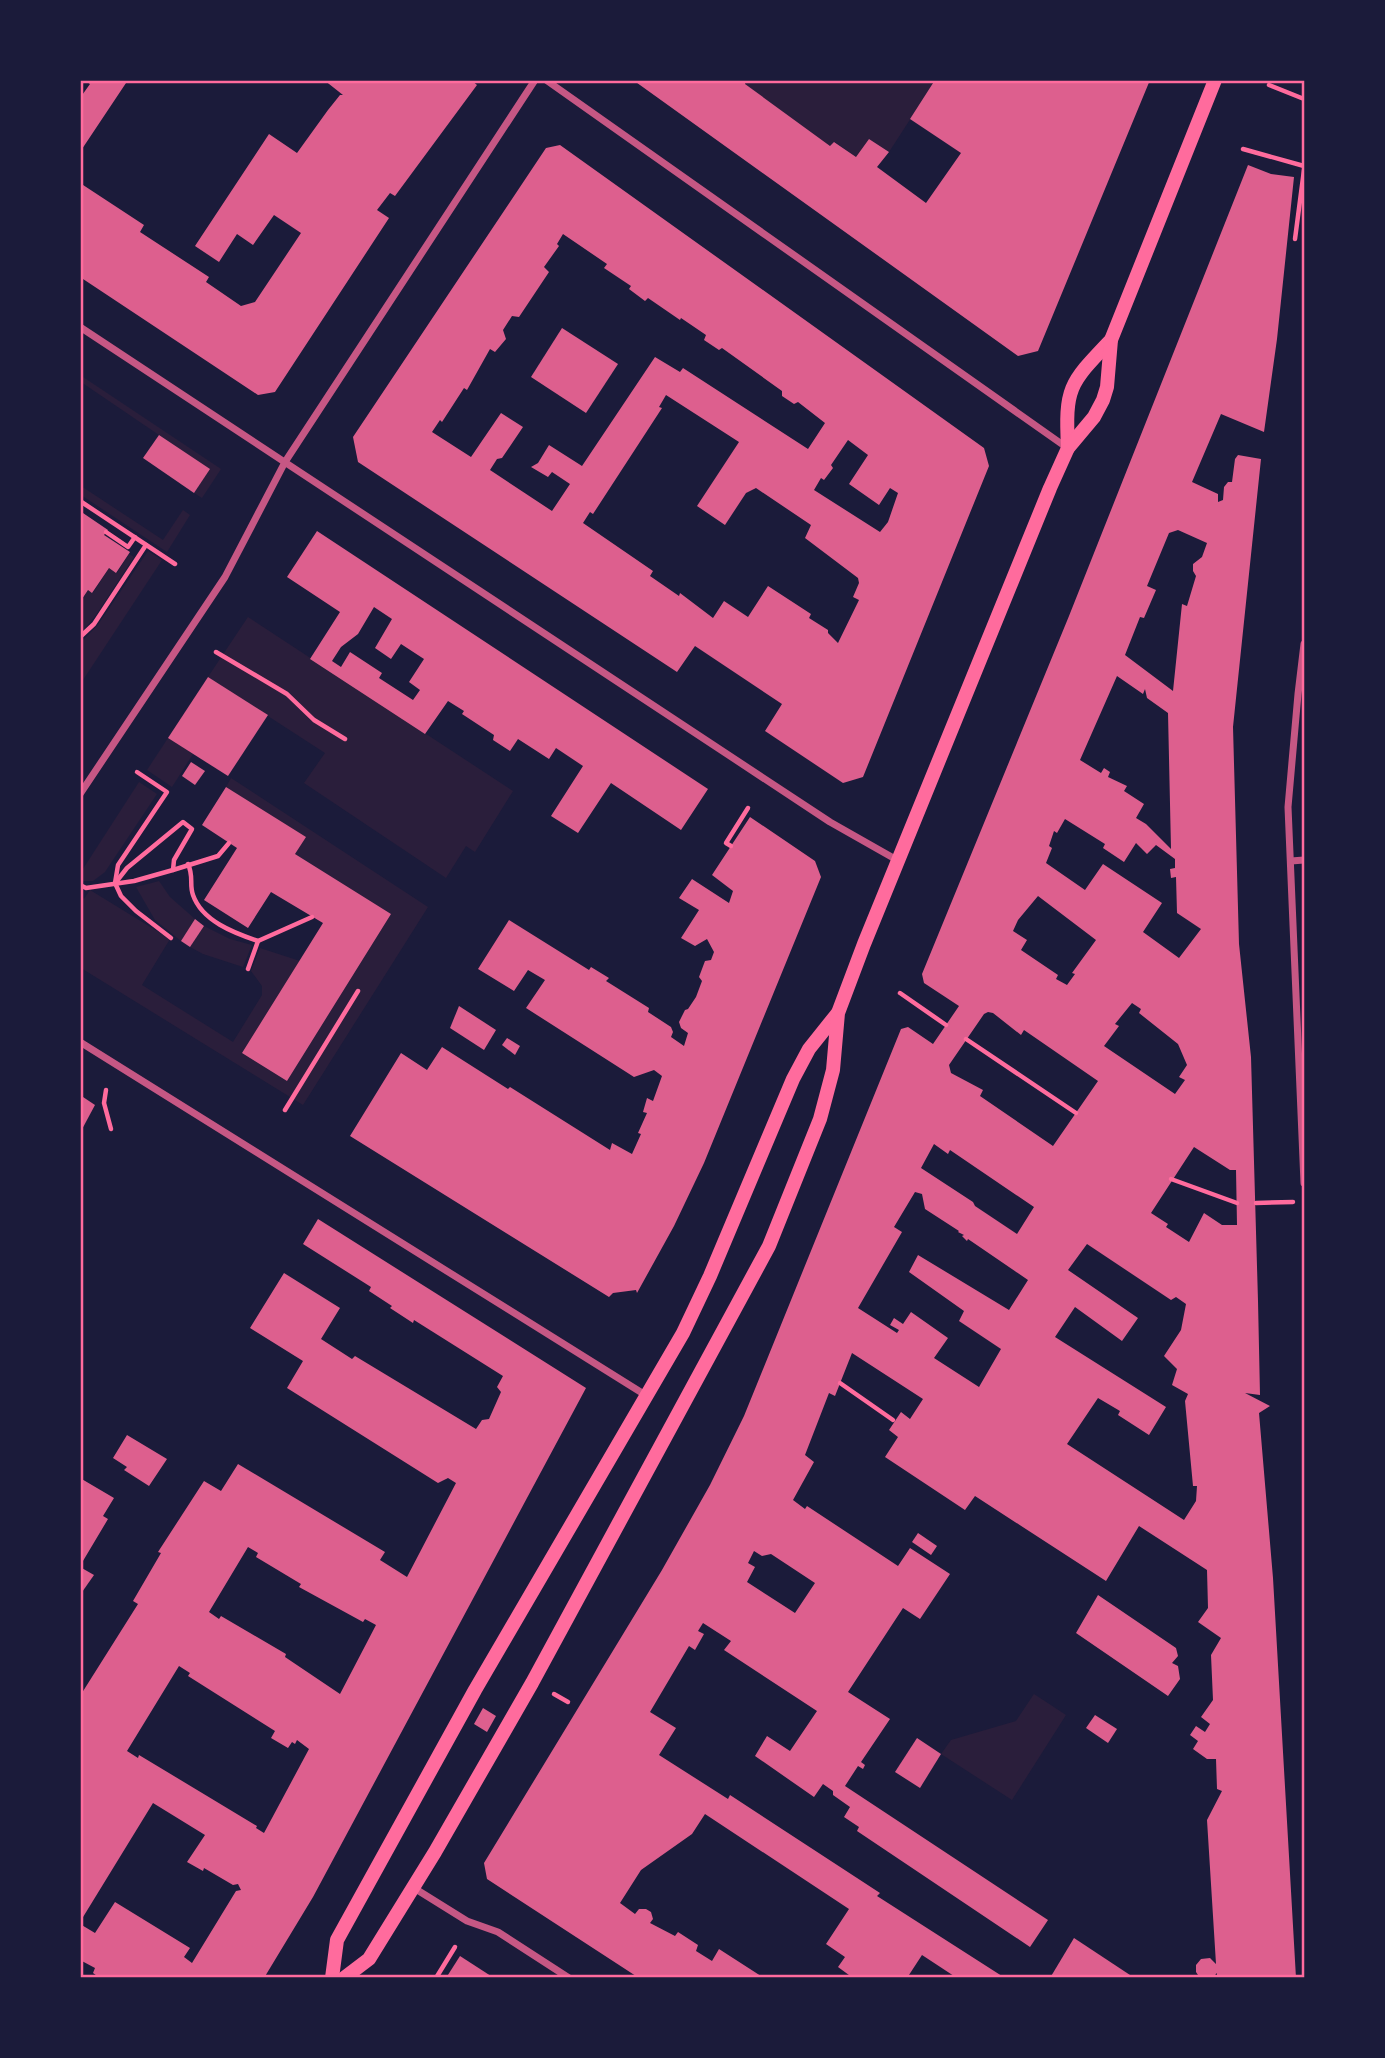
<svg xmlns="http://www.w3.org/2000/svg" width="1385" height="2058" font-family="Barlow,sans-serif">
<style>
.green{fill:#2a1e3b}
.building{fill:#dd5f8e;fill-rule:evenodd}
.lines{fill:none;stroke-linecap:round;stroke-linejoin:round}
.path{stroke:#ff6b9d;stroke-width:4.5}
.minor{stroke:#c65784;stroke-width:7}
.secondary{stroke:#ff6b9d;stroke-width:14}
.neatline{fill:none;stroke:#ff6b9d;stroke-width:2.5}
</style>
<rect width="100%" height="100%" fill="#1b1b3a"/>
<!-- green -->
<g class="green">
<path d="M746,80L935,81L889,152L869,139L856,157L835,142L830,146L745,85Z"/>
<path d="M80,375L221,469L202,498L194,493L209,469L81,382Z"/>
<path d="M81,486L163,540L183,510L190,515L167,552L81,495Z"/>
<path d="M148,551L162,560L81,683V642L97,626Z"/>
<path d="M129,554L134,557L96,615L81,633V602L88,590L93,593L109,568L117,573Z"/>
<path d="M248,617L513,791L475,852L466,846L446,878L304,783L325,753L208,677Z"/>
<path d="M168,738L193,754L172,787L147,770Z"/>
<path d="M231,778L428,907L303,1105L81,968L80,892L84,899L90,890L170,939L142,985L233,1042L262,995V986L251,971L260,948L300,961L242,1053L287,1081L391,914L295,854L305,837L226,787Z"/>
<path d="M139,782L157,794L105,872L93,881H81V872Z"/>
<path d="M159,881L170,897L195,919L181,941L155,920L136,887Z"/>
<path d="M204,926L230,939L252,945L243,967L203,954L190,947Z"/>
<path d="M1034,1694L1066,1715L1012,1800L941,1754L951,1740L1016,1721Z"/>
</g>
<!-- building -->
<g class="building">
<path d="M84,80H128L80,152V98L90,84Z"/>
<path d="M324,80H471L477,85L395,196L390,193L377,210L389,218L275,392L258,395L80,277V183L144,225L140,232L209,277L206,282L241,306L255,302L301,233L274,215L253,245L237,234L219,262L195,246L269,134L297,153L328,110L340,95H343Z"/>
<path d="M633,80H746L745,84L830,146L834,142L856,157L869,139L889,152L877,167L926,203L961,153L910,119L935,80H1150L1038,351L1018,356Z"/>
<path d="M560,145L984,448L989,466L863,777L843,783L765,731L782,704L695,646L677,672L358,462L353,437L546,148ZM563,234L607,264L604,268L631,286L629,289L645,301L648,298L680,320L681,318L706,335L704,340L719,350L722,348L782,391V396L794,404L798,402L825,423L808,449L683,368L680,372L655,357L582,466L549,445L538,463L531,467L548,477L552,472L570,484L552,511L490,470L497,459L502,458L523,427L501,413L471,457L432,432L440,420L442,422L464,388L467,390L490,349L495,352L506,339L503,330L512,316L519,317L549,272L544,267L559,246L557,244ZM666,395L739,442L697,506L725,525L746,493L756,488L811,525L805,538L858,578L859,583L853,597L859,600L838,643L828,633V630L809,618L811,614L768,586L748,617L724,601L713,618L680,593L679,596L650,576L653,571L583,523L590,512L593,514L662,408L659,407ZM848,440L868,455L849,484L879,505L890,488L898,493L888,522L880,532L814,490L821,478L824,480L833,468L831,465Z"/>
<path d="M1248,165L1271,174L1294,177L1277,339L1264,432L1221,414L1192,482L1218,494V502L1223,500L1224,487L1228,482H1232L1235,459L1238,455L1261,459L1233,727L1239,944L1251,1057L1258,1301L1260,1395L1245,1393L1270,1406L1259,1413L1273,1578L1296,1978H1217V1973L1212,1978H1200L1196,1972V1965L1201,1959L1210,1958L1216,1964L1207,1820L1222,1791L1217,1789L1216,1759H1207L1193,1749L1198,1741L1190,1735L1196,1726L1205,1732L1210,1724L1201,1717L1213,1700L1211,1655L1221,1638L1198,1622L1208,1608L1207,1570L1139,1526L1106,1581L975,1496L965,1510L885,1457L898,1437L889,1430L901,1412L910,1419L923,1399L852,1353L835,1396L829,1393L805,1455L814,1462L793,1500L805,1509L807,1506L898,1566L910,1548L950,1574L920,1619L903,1608L848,1692L890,1719L861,1762L865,1765L863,1769L858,1766L845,1786L1048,1920L1030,1947L857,1831L859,1827L844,1817L850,1807L833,1795V1791L823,1784L814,1797L755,1756L767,1736L790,1751L817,1711L724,1650L731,1641L703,1623L698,1631L704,1634L695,1650L689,1646L650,1712L676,1728L659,1755L728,1799L730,1795L880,1893L877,1896L1005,1978H957L922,1955L907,1978H853L838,1967L845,1957L826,1944L849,1909L705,1814L692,1834L641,1870L620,1903L635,1914L639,1909H646L651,1912L653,1919L650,1923L675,1936L678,1932L698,1945L696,1951L712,1961L719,1949L764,1978H639L487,1879L484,1863L662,1570L710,1485L744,1416L901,1029L908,1027L933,1044L959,1006L924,983L922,974L1069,616ZM1178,530L1207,543L1202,557L1193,564V571L1196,576L1187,606L1182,604L1173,691L1125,655L1140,617L1144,618L1156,590L1147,586L1169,533ZM1117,676L1143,694L1145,689L1147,698L1168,713L1171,849L1146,824L1136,818L1144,804L1124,791L1127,786L1108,777L1110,772L1104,768L1101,773L1080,760ZM1065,819L1105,844L1103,848L1124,862L1136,843L1147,854L1156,845L1175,859V868L1170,869L1171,878L1176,877L1177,913L1201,929L1179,958L1143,932L1162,903L1103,864L1085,890L1046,863L1052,848L1049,846L1054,831L1057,833ZM1038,896L1096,940L1072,973L1075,974L1067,985L1056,979L1058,975L1021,950L1027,940L1013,931L1018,920ZM1132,1003L1141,1009L1139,1013L1178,1044L1187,1065L1179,1077L1185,1080L1175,1094L1104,1046L1119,1026L1115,1024ZM988,1012L993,1013L1021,1035L1024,1030L1098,1081L1053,1146L980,1096L983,1090L951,1073L949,1065L984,1014ZM934,1144L948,1154L950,1150L1034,1207L1017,1234L975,1206L973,1202L921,1168ZM1194,1147L1230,1170H1236L1237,1225H1222L1204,1213L1189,1242L1166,1227L1168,1224L1151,1213ZM915,1192L922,1194L925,1209L959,1231L958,1232L964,1235L962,1236L967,1241L968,1239L1028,1280L1009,1310L918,1255L909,1272L964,1311L959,1321L1001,1349L979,1387L934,1358L948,1338L911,1312L903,1324L894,1318L890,1325L899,1330L897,1333L858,1308L902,1232L894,1227ZM1087,1244L1171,1300L1176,1297L1186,1304L1181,1330L1164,1356L1177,1369L1172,1385L1188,1394L1185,1401L1193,1486H1197L1196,1501L1184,1520L1067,1444L1098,1398L1120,1411L1118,1415L1149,1435L1166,1407L1055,1337L1075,1307L1122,1341L1138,1318L1068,1270ZM754,1551L762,1556L771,1554L815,1583L795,1613L747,1582L755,1567L748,1563Z"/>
<path d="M562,328L618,364L586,413L531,377Z"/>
<path d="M159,435L210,469L194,493L143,458Z"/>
<path d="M80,511L108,530L104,535L130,552L116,573L109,568L92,593L88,590L80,602Z"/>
<path d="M317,531L708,789L681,830L611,783L578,833L551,816L583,766L556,748L549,759L518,739L510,751L493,740L494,735L462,714L464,711L448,701L425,734L310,659L340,612L287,577ZM374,607L392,619L375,648L391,659L401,644L424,659L409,682L420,690L413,700L379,678L382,673L350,652L341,667L332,661L341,647L358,634Z"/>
<path d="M208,677L268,715L228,776L168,738Z"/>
<path d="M191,762L205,771L195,785L182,776Z"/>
<path d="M226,787L306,837L295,854L391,914L287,1081L242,1053L323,923L271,892L248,928L204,900L237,848L202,825Z"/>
<path d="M750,817L815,861L821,877L704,1163L674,1226L637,1293L636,1290L613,1293L609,1297L350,1136L401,1053L427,1070L442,1047L508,1089L510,1087L610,1150L612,1143L632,1154L641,1134L638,1133L647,1113L643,1112L647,1098L653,1101L662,1076L654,1070L634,1077L526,1008L545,980L528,970L514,991L478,969L509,920L589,970L591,967L609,978L606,981L649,1008L648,1012L671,1027L673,1032L671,1037L684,1046L688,1033L681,1028L679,1022L685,1010L688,1009L696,997L702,981L699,977L705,961L711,960L714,952L707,939L695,946L681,938L699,910L679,898L692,879L729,903L733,891L712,875Z"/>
<path d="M195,919L204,926L190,947L181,941Z"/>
<path d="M459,1006L496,1030L484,1050L450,1028Z"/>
<path d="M507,1038L520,1046L515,1055L502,1045Z"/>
<path d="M80,1095L95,1105L80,1133Z"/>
<path d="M318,1219L586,1388L313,1897L264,1978H100L93,1973L95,1968L80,1960V1924L95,1933L115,1902L190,1948L184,1957L192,1963L236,1891L241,1890L238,1884L233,1885L204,1868L203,1871L187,1862L205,1835L153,1803L80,1922V1696L138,1604L133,1601L161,1553L158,1552L204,1481L221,1491L238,1464L385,1552L380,1560L407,1577L456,1483L448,1478L438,1483L287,1388L303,1361L250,1328L284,1273L340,1308L321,1339L352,1359L355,1356L476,1429L482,1420L489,1419L501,1392L497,1387L503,1376L414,1320L413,1323L390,1308L392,1306L369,1291L371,1287L303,1244ZM248,1547L258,1553L256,1557L301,1584L299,1587L363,1622L365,1619L376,1625L340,1694L285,1657L286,1654L221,1616L219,1619L209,1612ZM179,1666L190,1673L188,1676L275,1731L271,1738L288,1748L292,1742L295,1744L297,1740L309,1749L264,1833L256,1828L257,1826L139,1755L138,1758L127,1751Z"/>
<path d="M127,1435L167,1459L149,1486L124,1470L127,1467L113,1458Z"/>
<path d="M80,1478L114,1498L103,1516L108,1519L80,1566Z"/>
<path d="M918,1533L937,1546L931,1555L912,1542Z"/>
<path d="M80,1567L94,1575L80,1595Z"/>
<path d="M1098,1595L1176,1648L1178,1656L1172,1663L1178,1666L1180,1679L1168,1696L1076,1633Z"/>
<path d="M483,1708L496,1716L487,1732L474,1724Z"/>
<path d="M1095,1715L1117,1729L1108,1743L1086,1728Z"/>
<path d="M917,1738L941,1754L920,1788L895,1772Z"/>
<path d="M1074,1938L1130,1975L1128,1978H1050Z"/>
<path d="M460,1956L494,1978H446Z"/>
</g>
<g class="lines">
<!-- path -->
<g class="path">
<path d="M1269,85L1304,99"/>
<path d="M1243,149L1304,166"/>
<path d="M1295,239L1304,170"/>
<path d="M80,501L175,564"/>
<path d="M106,532L128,547L135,537"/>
<path d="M80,637L94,624L146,545"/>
<path d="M216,652L287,694L314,720L345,739"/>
<path d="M137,772L167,792L118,865L115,883L121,896L136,911L171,938"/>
<path d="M731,846L726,843L748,808"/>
<path d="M188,864C194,877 189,884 193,895C202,921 234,933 258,941L312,917"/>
<path d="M116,882L127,868L183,822L192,829L174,860L173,870"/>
<path d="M80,885L86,888L134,881L173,870L218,856L229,843"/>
<path d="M248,969L258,941"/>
<path d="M900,993L946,1025"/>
<path d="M966,1039L1076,1113"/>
<path d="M106,1090L104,1103L111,1129"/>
<path d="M285,1110L358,991"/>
<path d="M1171,1179L1237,1203"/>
<path d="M1256,1203L1293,1202"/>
<path d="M840,1383L893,1420"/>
<path d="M554,1694L568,1702"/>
<path d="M436,1978L455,1947"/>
</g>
<!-- minor -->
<g class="minor">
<path d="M546,80L1066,447"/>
<path d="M80,327L830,822L897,860"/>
<path d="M1304,644L1298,694L1288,807L1304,1183"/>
<path d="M80,794L225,577L285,462L535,80"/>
<path d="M1291,861L1304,860"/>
<path d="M80,1042L647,1396"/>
<path d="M414,1888L467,1921L498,1932L569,1978"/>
</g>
<!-- secondary -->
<g class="secondary">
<path d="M1068,448C1065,387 1069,384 1111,340"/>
<path d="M332,1978L337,1940L475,1690L683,1333L710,1276L793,1079L809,1049L837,1014"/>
<path d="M344,1978L369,1959L435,1852L532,1683L769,1246L820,1119L833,1070L838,1013L864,944L1050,488L1068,448L1094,417L1103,400L1107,387L1111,340L1215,80"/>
</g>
</g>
<!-- border -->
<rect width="1385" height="2058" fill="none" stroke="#1b1b3a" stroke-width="164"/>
<rect x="82" y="82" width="1221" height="1894" class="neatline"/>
</svg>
